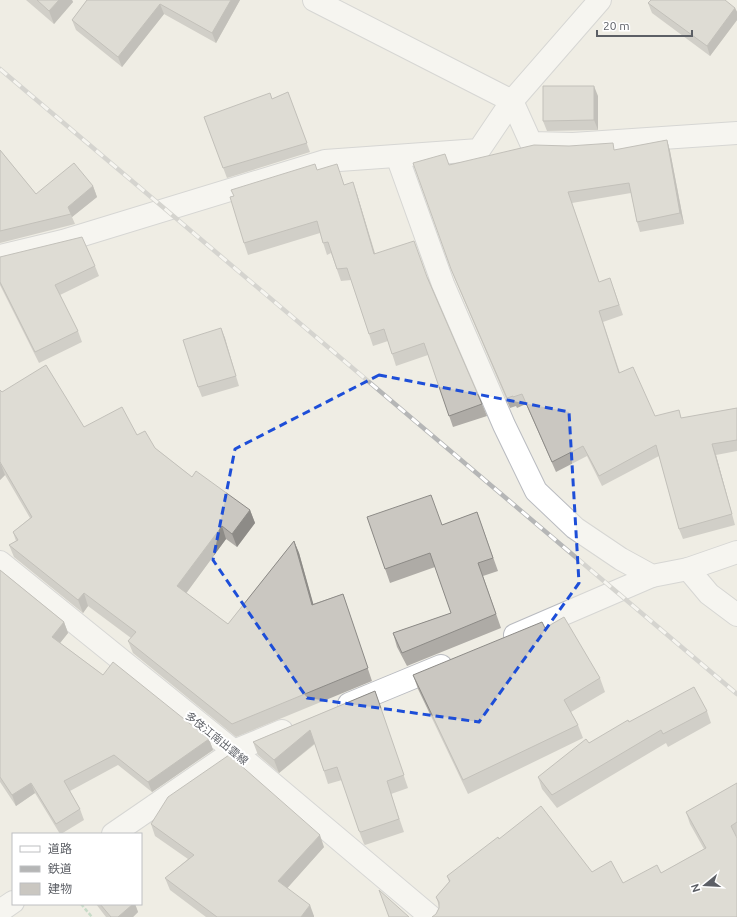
<svg xmlns="http://www.w3.org/2000/svg" width="737" height="917" font-family="Ubuntu,'Noto Sans JP',sans-serif">
<style>
.lines{fill:none;stroke-linecap:round;stroke-linejoin:round}
.street-casing{stroke:#b9bbc0;stroke-width:24}
.secondary-casing{stroke:#babcc3;stroke-width:24}
.path{stroke:#98c6a7;stroke-width:2.5;stroke-dasharray:4 2;stroke-linecap:butt}
.street{stroke:#fff;stroke-width:22}
.secondary{stroke:#fff;stroke-width:22}
.rail-casing{stroke:#b5b6b6;stroke-width:4.5}
.rail{stroke:#fff;stroke-width:3;stroke-dasharray:9;stroke-linecap:butt}
.wall{fill:#aeaba6}
.shaded-wall{fill:#8d8b87}
.building{fill:#cac7c1;stroke:#8d8b87}
.marked{fill:none;stroke:#1d4ed8;stroke-width:3;stroke-dasharray:8 5;stroke-linejoin:round}
.labels{text-anchor:middle;stroke-width:4;stroke-linejoin:round;paint-order:stroke}
.street-label{font-size:11px;fill:#5c5f65;stroke:#fff}
</style>
<rect width="100%" height="100%" fill="#efede4"/>
<g class="lines">
<defs>
<g id="street">
<path d="M314,0L512,101L531,143L573,144L737,133"/>
<path d="M397,156L443,284L504,425L536,491L575,528L621,559L652,576L688,569"/>
<path d="M0,256L63,241L325,161L479,150L512,101L600,0"/>
<path d="M737,552L688,569L709,594L737,615"/>
<path d="M515,635L652,576"/>
<path d="M349,704L441,666"/>
<path d="M113,834L234,751L282,731"/>
<path d="M0,911L13,902"/>
</g>
<path id="secondary" d="M0,562L234,751L431,917"/>
</defs>
<!-- street casing -->
<use href="#street" class="street-casing"/>
<!-- secondary casing -->
<use href="#secondary" class="secondary-casing"/>
<!-- path -->
<path class="path" d="M81,904L92,917"/>
<!-- street -->
<use href="#street" class="street"/>
<!-- secondary -->
<use href="#secondary" class="secondary"/>
<defs>
<path id="rail" d="M0,69L737,694"/>
</defs>
<!-- rail casing -->
<use href="#rail" class="rail-casing"/>
<!-- rail -->
<use href="#rail" class="rail"/>
</g>
<!-- wall -->
<g class="wall">
<path d="M26,0H72L73,2L54,24Z"/>
<path d="M87,0H240L216,43L164,14L122,67L76,30L72,20Z"/>
<path d="M648,3L735,8L737,12V20L710,56L652,13Z"/>
<path d="M288,92L310,152L227,178L204,117L272,99Z"/>
<path d="M598,96V130L547,131L543,121Z"/>
<path d="M667,140L670,151L684,224L640,232L637,222L631,193L572,203L599,282L614,289L623,315L603,322L620,373L655,416L682,418L737,408V451L716,455L735,525L683,539L679,529L659,456L602,486L587,456L556,472L526,404L517,408L516,406L510,408L455,279L451,269L449,165L616,150Z"/>
<path d="M0,150L36,194L93,186L97,197L72,217L75,224L0,243Z"/>
<path d="M317,170L344,185L357,194L375,253L428,278L482,404L487,416L453,427L428,355L396,366L388,341L373,346L351,280L341,281L331,253L327,255L320,233L248,255L244,243L234,196Z"/>
<path d="M0,257L95,266L99,276L60,295L78,331L82,342L39,363L0,285Z"/>
<path d="M221,328L239,386L202,397L198,387Z"/>
<path d="M2,392L84,427L137,435L155,448L192,477L250,510L255,523L237,547L226,539L186,593L228,624L294,541L299,553L313,604L343,594L372,681L236,737L133,653L128,641L131,638L88,606L83,613L14,557L9,545L16,541L13,532L30,518L5,475L0,480Z"/>
<path d="M477,512L498,571L483,576L501,628L407,666L397,647L393,633L451,613L435,567L390,583L367,517L442,525Z"/>
<path d="M0,570L64,622L68,633L60,643L103,675L209,739L213,750L152,792L118,765L70,791L80,809L84,820L61,834H60L35,793L16,806L0,782Z"/>
<path d="M545,628L600,678L605,692L571,712L578,725L583,738L468,794L418,689L413,675Z"/>
<path d="M375,691L408,788L391,794L404,832L365,845L364,844L359,831L342,780L328,784L315,744L279,773L258,755L253,742Z"/>
<path d="M707,711L711,723L668,747L666,743L557,808L542,789L538,777L589,743L629,722Z"/>
<path d="M737,783V836H736L737,917L436,914L439,908V906L436,897L449,882L447,876L499,839L623,883L661,873L704,849L690,824L686,812Z"/>
<path d="M151,824L324,847L287,888L314,916V917H206L170,890L165,878L188,859L155,836Z"/>
<path d="M96,904H135L138,912L133,917H106Z"/>
</g>
<!-- shaded-wall -->
<g class="shaded-wall">
<path d="M59,0H72L73,2L54,24L49,11Z"/>
<path d="M231,0H240L216,43L212,33Z"/>
<path d="M160,4L164,14L122,67L118,57Z"/>
<path d="M735,8L737,12V20L710,56L707,46Z"/>
<path d="M594,86L598,96V130L594,120Z"/>
<path d="M667,140L670,151L684,224L680,213Z"/>
<path d="M353,182L357,194L378,265L374,254Z"/>
<path d="M93,186L97,197L72,217L68,207Z"/>
<path d="M221,328L225,338L239,386L236,376Z"/>
<path d="M712,444L716,455L735,525L732,514Z"/>
<path d="M0,462L5,475L0,480Z"/>
<path d="M250,510L255,523L237,547L232,534Z"/>
<path d="M222,526L226,539L182,599L177,586Z"/>
<path d="M294,541L299,553L317,617L312,605Z"/>
<path d="M84,593L88,606L83,613L78,600Z"/>
<path d="M64,622L68,633L56,648L52,637Z"/>
<path d="M310,730L315,743L279,773L274,760Z"/>
<path d="M209,739L213,750L152,792L148,782Z"/>
<path d="M31,783L35,793L16,806L12,795Z"/>
<path d="M320,835L324,847L283,893L278,881Z"/>
<path d="M133,904H135L138,912L133,917H118Z"/>
<path d="M310,905L314,916V917H301Z"/>
</g>
<!-- building -->
<g class="building">
<path d="M37,0H59L49,11Z"/>
<path d="M87,0H231L212,33L160,4L118,57L72,20Z"/>
<path d="M651,0H725L735,8L707,46L648,3Z"/>
<path d="M543,86H594V120L543,121Z"/>
<path d="M288,92L307,143L223,168L204,117L270,93L272,99Z"/>
<path d="M667,140L680,213L637,222L629,183L568,192L599,282L610,278L619,305L599,311L619,373L633,367L655,416L679,410L681,418L737,408V440L712,444L732,514L679,529L656,445L599,476L583,446L552,462L522,394L513,397V396L507,398L451,269L413,163L445,154L449,165L534,145L569,146L613,143L614,150Z"/>
<path d="M0,150L36,194L74,163L93,186L68,207L71,214L0,231Z"/>
<path d="M315,164L317,170L337,164L344,185L353,182L374,254L414,241L427,277L482,404L449,416L424,343L392,354L384,329L369,334L347,268L337,269L328,242L323,243L317,221L244,243L230,197L234,196L231,190Z"/>
<path d="M82,237L95,266L55,285L78,331L35,352L0,282V257Z"/>
<path d="M221,328L236,376L198,387L183,340Z"/>
<path d="M46,365L84,427L122,407L137,435L145,431L155,448L192,477L196,471L250,510L232,534L222,526L177,586L228,624L294,541L312,605L343,594L368,668L232,724L128,641L136,632L84,593L78,600L9,545L18,540L13,532L32,517L0,462V463V390L2,392Z"/>
<path d="M431,495L442,525L477,512L493,558L478,563L496,614L402,653L393,633L451,613L430,553L385,569L367,517Z"/>
<path d="M0,570L64,622L52,637L103,675L113,662L209,739L148,782L114,755L64,781L80,809L56,824L31,783L12,795L0,777Z"/>
<path d="M564,617L600,678L564,700L578,725L463,780L413,675L542,622L545,628Z"/>
<path d="M694,687L707,711L663,734L661,730L552,795L538,777L586,739L589,743L628,720L629,722Z"/>
<path d="M375,691L404,775L387,781L399,819L361,832L359,831L337,767L324,771L310,730L274,760L253,742Z"/>
<path d="M229,755L320,835L278,881L310,905L301,917H217L165,878L194,855L151,824L168,797Z"/>
<path d="M737,783V822L731,826L737,838V917H432L436,914L439,908V902L436,897L450,881L447,876L498,837L499,839L541,806L592,872L611,861L623,883L657,865L661,873L706,848L686,812Z"/>
<path d="M379,890L409,917H389Z"/>
<path d="M100,904H133L118,917H111Z"/>
</g>
<!-- marked area -->
<path d="M0 0H737V917H0ZM379,375L569,412L579,583L479,722L307,698L213,560L235,449Z" fill="#efede4" fill-opacity=".55" fill-rule="evenodd"/>
<path class="marked" d="M379,375L569,412L579,583L479,722L307,698L213,560L235,449Z"/>
<g class="labels">
<!-- street labels -->
<g class="street-label">
<text transform="translate(217 738) rotate(39)" y="4">多伎江南出雲線</text>
</g>
</g>
<!-- legend -->
<rect x="12" y="833" width="130" height="72" fill="#ffffff" stroke="#bebfc1"/>
<rect x="20" y="846" width="20" height="6" fill="#ffffff" stroke="#bebfc1"/>
<text x="48" y="853" font-size="12" fill="#5c5f65">道路</text>
<rect x="20" y="866" width="20" height="6" fill="#b5b6b6" stroke="#bebfc1"/>
<text x="48" y="873" font-size="12" fill="#5c5f65">鉄道</text>
<rect x="20" y="883" width="20" height="12" fill="#cac7c1" stroke="#bebfc1"/>
<text x="48" y="893" font-size="12" fill="#5c5f65">建物</text>
<!-- north arrow -->
<g transform="translate(705 885) rotate(252)" stroke="#ffffff" stroke-width="3" paint-order="stroke">
<path d="M0-3L7 15L0 10L-7 15Z" fill="#5c5f65"/>
<text y="-6" font-size="11" font-weight="bold" text-anchor="middle" fill="#5c5f65">N</text>
</g>
<!-- scale -->
<path d="M597 30v6h95v-6" fill="none" stroke="#5c5f65" stroke-width="2"/>
<text x="603" y="30" font-size="12" fill="#5c5f65" stroke="#ffffff" stroke-width="3" paint-order="stroke">20 m</text>
</svg>
